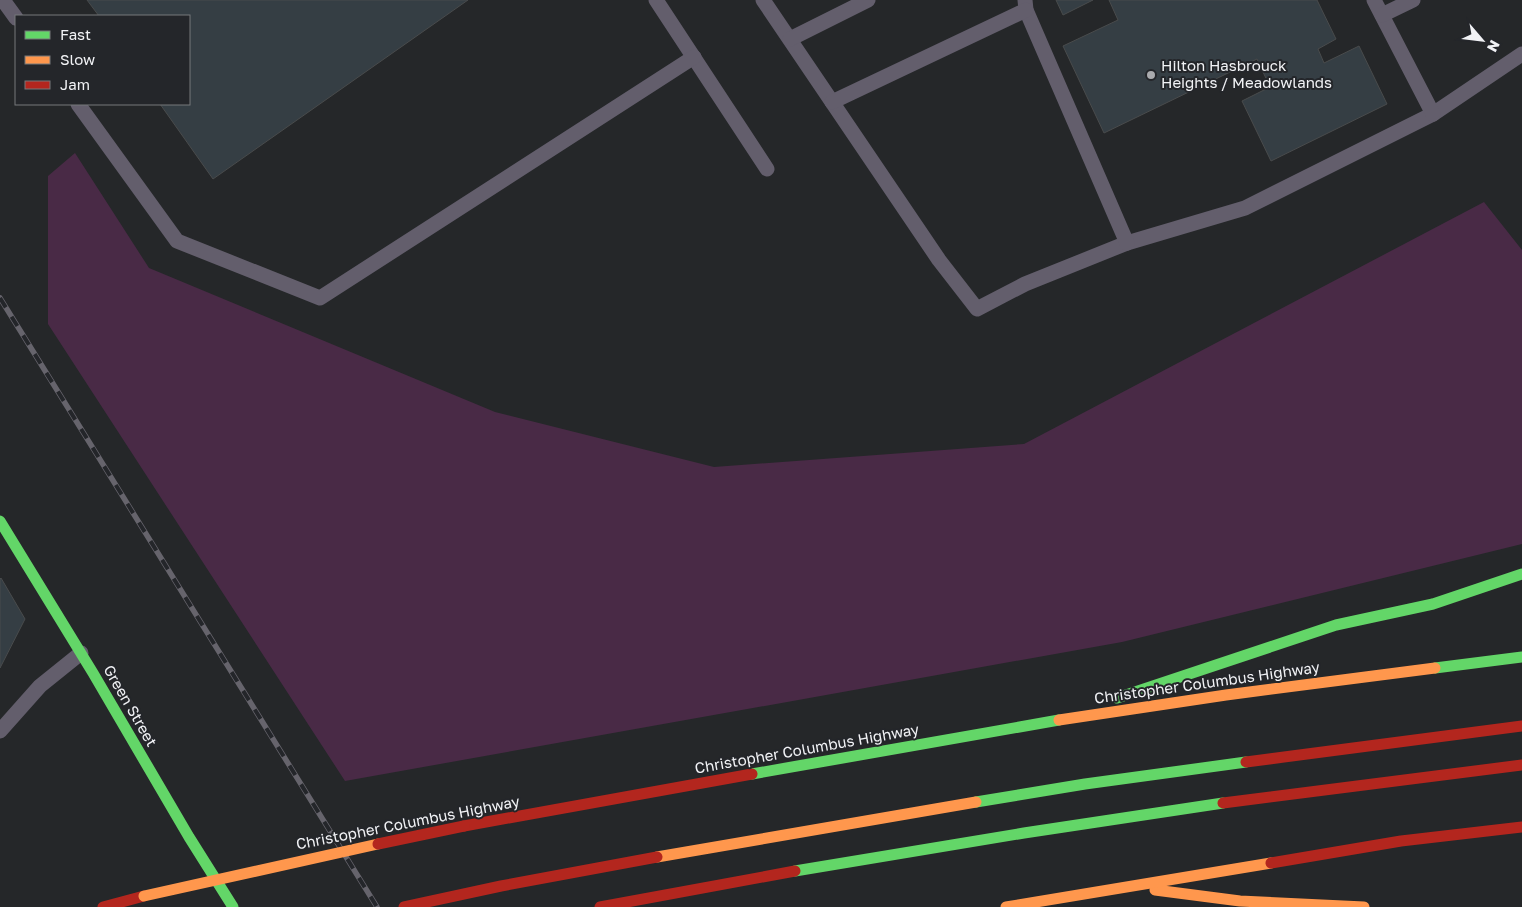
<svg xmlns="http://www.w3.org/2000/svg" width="1522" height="907" font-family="'Golos Text',sans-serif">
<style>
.green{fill:#492a46}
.building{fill:#353e44;stroke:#494b4c}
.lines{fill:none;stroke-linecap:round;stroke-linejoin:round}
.lane{stroke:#635e6c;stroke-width:15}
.fast{stroke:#63d668;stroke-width:11}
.slow{stroke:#ff974d;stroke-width:11}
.jam{stroke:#b3261e;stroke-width:11}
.rail-casing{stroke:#66646c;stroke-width:5.5}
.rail{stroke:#24262a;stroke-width:4;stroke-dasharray:11;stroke-linecap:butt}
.slow-bridge{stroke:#ff974d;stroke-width:11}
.jam-bridge{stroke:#b3261e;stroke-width:11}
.poi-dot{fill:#aaabae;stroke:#24262a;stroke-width:2}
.labels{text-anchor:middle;stroke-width:4;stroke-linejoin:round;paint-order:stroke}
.poi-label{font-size:15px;fill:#f1f2f5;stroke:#24262a;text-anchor:start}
.street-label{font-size:15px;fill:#f1f2f5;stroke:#24262a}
</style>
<rect width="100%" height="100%" fill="#252729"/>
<!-- green -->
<path class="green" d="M75,153L149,268L495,412L714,467L1024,444L1484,202L1522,250V544L1122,642L345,781L48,324V176Z"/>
<!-- building -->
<g class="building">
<path d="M87,0H468L213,179L160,104H189V16H99Z"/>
<path d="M1056,0H1093L1063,15Z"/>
<path d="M1109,0H1317L1336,39L1318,49L1324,63L1359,46L1387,104L1271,161L1242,101L1270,87L1257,59L1104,133L1063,46L1118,20Z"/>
<path d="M1,578L25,619L0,668V579Z"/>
</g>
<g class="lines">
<!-- lane -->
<g class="lane">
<path d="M3,0L16,18"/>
<path d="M656,0L767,169"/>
<path d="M763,0L939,260L977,309L1025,284L1127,243L1245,208L1433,114L1522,54"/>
<path d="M1025,0L1026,10L1127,243"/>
<path d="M1374,0L1433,114"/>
<path d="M1382,15L1413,0"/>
<path d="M790,39L868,0"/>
<path d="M832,102L1026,10"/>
<path d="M78,104L177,241L320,298L694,57"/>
<path d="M0,731L40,686L81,653"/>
</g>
<!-- fast -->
<g class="fast">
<path d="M0,521L93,673L189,837L233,907"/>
<path d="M1435,668L1522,657"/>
<path d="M1117,698L1336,625L1433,604L1522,574"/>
<path d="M752,774L1059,720"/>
<path d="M976,802L1085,784L1246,762"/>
<path d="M795,871L1024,833L1223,803"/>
</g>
<!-- slow -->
<g class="slow">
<path d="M1059,720L1226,695L1435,668"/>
<path d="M657,857L976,802"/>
<path d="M1155,890L1240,901L1364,907"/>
<path d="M1006,907L1271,863"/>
</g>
<!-- jam -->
<g class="jam">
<path d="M1246,762L1522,726"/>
<path d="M1223,803L1522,765"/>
<path d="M464,826L752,774"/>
<path d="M1271,863L1401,841L1522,827"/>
<path d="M103,907L144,896"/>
<path d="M404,907L501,886L657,857"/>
<path d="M600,907L795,871"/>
</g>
<defs>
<path id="rail" d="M0,298L377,907"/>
</defs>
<!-- rail casing -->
<use href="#rail" class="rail-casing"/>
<!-- rail -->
<use href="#rail" class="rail"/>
<!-- slow-bridge -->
<path class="slow-bridge" d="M144,896L378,844"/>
<!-- jam-bridge -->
<path class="jam-bridge" d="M378,844L464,826"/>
</g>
<!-- markers -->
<circle class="poi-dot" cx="1151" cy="75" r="5"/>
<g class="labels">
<!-- poi labels -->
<g class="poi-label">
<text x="1161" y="71">Hilton Hasbrouck<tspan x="1161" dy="17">Heights / Meadowlands</tspan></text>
</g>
<!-- street labels -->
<g class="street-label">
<text transform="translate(1207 683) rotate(-8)" y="5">Christopher Columbus Highway</text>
<text transform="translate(130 706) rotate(60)" y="5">Green Street</text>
<text transform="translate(807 749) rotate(-10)" y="5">Christopher Columbus Highway</text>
<text transform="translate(408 823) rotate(-11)" y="5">Christopher Columbus Highway</text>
</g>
</g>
<!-- legend -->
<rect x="15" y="15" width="175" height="90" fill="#24262a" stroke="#76787b"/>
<rect x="25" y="31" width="25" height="8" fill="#63d668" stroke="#76787b"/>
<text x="60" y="40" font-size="15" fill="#f1f2f5">Fast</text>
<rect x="25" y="56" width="25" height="8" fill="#ff974d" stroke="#76787b"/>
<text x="60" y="65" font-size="15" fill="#f1f2f5">Slow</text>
<rect x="25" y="81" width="25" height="8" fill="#b3261e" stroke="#76787b"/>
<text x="60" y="90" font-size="15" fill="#f1f2f5">Jam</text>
<!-- north arrow -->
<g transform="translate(1482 40) rotate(118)" stroke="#24262a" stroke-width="4" paint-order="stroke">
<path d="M0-4L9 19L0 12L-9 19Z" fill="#f1f2f5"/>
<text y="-8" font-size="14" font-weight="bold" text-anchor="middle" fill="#f1f2f5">N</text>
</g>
</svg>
